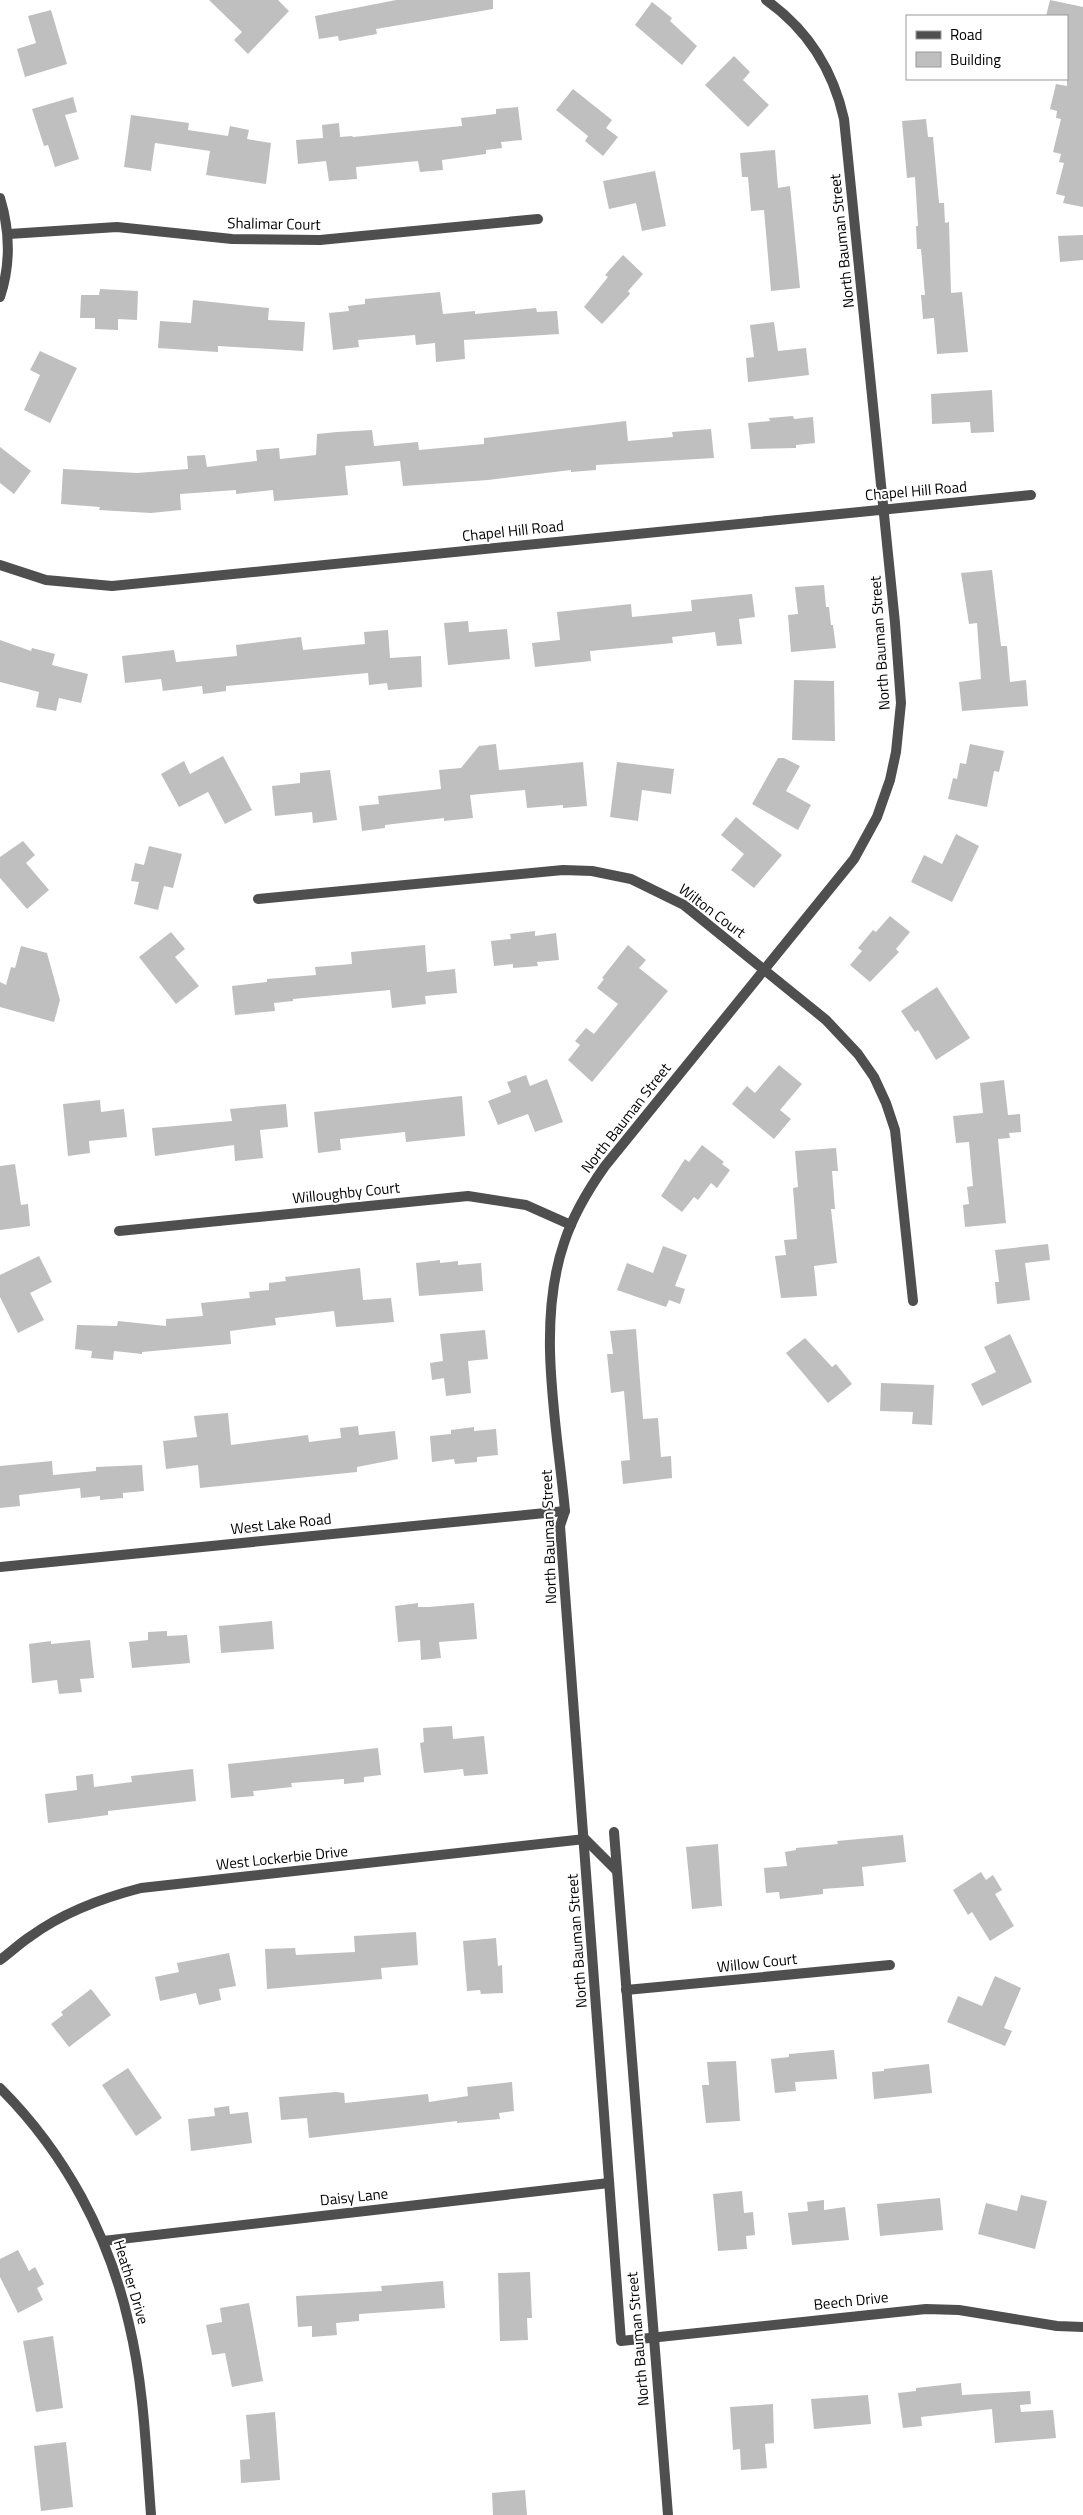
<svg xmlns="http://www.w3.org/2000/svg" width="1083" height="2515" font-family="'Titillium Web',sans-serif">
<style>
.building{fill:#bfbfbf}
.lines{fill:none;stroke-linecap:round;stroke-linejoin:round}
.minor{stroke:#4f4f4f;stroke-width:10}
.labels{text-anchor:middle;stroke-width:4;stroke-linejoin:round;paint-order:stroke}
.street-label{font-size:15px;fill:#000;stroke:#fff}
</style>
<rect width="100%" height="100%" fill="#fff"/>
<!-- building -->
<g class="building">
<path d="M209,0H278L289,11L248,54L234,40L242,32Z"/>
<path d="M396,0H493V9L376,29L377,34L339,41L338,36L319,39L315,16Z"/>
<path d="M1050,0L1083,7V207L1063,203L1065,196L1056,194L1064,163L1059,162L1061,154L1053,152L1061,119L1056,118L1057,111L1050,109L1056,84L1067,86V16H1046Z"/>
<path d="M652,2L672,18L670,21L697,46L682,65L635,25Z"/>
<path d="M51,10L67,64L25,77L17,49L36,43L28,16Z"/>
<path d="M734,56L750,72L743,80L769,105L748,127L705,85Z"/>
<path d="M573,89L612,120L606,128L618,137L603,156L585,141L588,136L556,110Z"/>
<path d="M73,97L77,112L65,115L79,159L55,167L48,145L44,146L32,109Z"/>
<path d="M518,107L522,140L501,142L502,148L486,150V154L442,160L443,170L420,172L418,161L356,167L357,179L329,181L326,161L298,164L296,140L323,138L322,125L339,123L340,137L352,136L353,137L462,126L461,118L496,114V109Z"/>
<path d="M131,115L189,123L188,130L228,136L230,126L249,130L247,139L271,143L266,184L206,175L210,151L155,143L151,171L124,167Z"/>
<path d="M926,119L928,137H933L939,203H944L945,223L949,222L951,293L962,292L968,352L937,354L934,318L923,319L921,295H925L921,249H917L916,226H918L915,177L907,178L902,121Z"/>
<path d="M775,150L778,188L790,186L800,288L771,291L764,210L751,211L748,177H742L740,153Z"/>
<path d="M655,171L666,226L642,231L636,203L609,209L603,181Z"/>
<path d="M1083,235V260L1060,262L1058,236Z"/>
<path d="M623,255L643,274L628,291L630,294L602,324L584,307L608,277L605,275Z"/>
<path d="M100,289L138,291L137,320L118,319V330L95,329V318H80L81,295H99Z"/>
<path d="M440,292L443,314L475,311V314L536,308L537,312L557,311L559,334L464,340L465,359L436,362L435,343L416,345L415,335L358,340L359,347L333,350L329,313L349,311L348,306L365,304V299Z"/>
<path d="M193,300L269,308L268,320L305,322L303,351L218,346V352L158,348L160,321L191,323Z"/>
<path d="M774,322L778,351L806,348L809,375L748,382L746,358L754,357L750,325Z"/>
<path d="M40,351L77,368L50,423L24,410L40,375L30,370Z"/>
<path d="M992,390L994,432L971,433L970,422L932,424L931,394Z"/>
<path d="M793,416L794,419L813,417L815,443L796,445V448L751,449L748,423L770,421L769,418Z"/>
<path d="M626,421L628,441L673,437L672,432L711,429L714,458L596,465V470L571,472V470L488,480L403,486L400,461L345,466L348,495L274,501L273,490L236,494V490L180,494L181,510L151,513L99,510L100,507L61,504L63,469L137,473L188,469L187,456L205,455L207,467L257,461L256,450L279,448L280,459L316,455L317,434L337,432L372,430L374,446L418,442L419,450L484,444V438Z"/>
<path d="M0,447L31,471L14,494L0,483Z"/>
<path d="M992,570L1001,646H1007L1010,682L1026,680L1028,706L962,711L959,682L981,679L977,623L969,624L961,573Z"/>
<path d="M824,585L826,607H829L831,625H833L836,648L791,652L788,615L798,614L795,587Z"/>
<path d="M752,594L755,617L739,619L742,644L717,646L715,632L672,637L673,643L590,651L591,661L535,667L532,643L560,640L557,612L631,604L632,617L692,611L691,600Z"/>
<path d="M468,621L469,632L507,629L510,659L448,665L444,623Z"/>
<path d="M388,630L390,658L421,656L422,687L388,690L387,683L369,685L368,673L226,686V691L203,694L202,686L163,691L161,679L125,683L122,656L174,650L176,662L237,656L236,645L301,637L303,650L365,644L364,632Z"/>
<path d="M0,640L31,651L32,648L55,654L52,665L88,674L81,703L59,698L56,711L36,707L39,692L0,682Z"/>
<path d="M794,680L834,681L835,741L792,740Z"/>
<path d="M496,744L499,770L583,762L587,806L563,808V805L527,808L525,790L470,795L473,818L444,821V818L385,825V828L362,831L359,806L379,804L378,796L441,789L439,770L461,768L479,746Z"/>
<path d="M970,744L1004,751L999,772L994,771L987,807L948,799L953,778L957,779L960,763L966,764Z"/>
<path d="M223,756L252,810L225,824L208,792L179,807L161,774L184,761L190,774Z"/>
<path d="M778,758H784L800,766L786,791L811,805L798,830L752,804Z"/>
<path d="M617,762L674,769L671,794L642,790L638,821L610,817Z"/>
<path d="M330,770L337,820L313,823L312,812L275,816L272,786L300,783V773Z"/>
<path d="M736,817L782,855L754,888L731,870L744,854L721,835Z"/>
<path d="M956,834L979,846L952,902L911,882L924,855L942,864Z"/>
<path d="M23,841L35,855L26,863L49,890L27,909L0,878V857Z"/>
<path d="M149,846L182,854L173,888L164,886L158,910L134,904L139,882L131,881L135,863L144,865Z"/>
<path d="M890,916L910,932L896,949L899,952L870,982L850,965L862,951L858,948L873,930L876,932Z"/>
<path d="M535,931V936L556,933L559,960L537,962L538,966L513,968V964L494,966L491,941L511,939L510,934Z"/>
<path d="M171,932L185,949L175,957L199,986L176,1004L139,957Z"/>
<path d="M425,945L427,972L455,969L457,993L425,996L426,1004L392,1008L390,990L293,999V1001L274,1003L275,1011L235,1015L232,986L267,982V979L316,975L315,967L352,964L351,952Z"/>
<path d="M628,945L646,960L639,968L668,991L592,1082L568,1060L580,1045L575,1041L586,1028L594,1034L618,1004L597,988L604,979L602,978Z"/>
<path d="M21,946L47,953L60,1000L54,1022L0,1007V982L6,985L11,967L15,968Z"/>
<path d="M937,987L970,1038L936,1060L918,1030L915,1032L901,1011Z"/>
<path d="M779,1065L802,1084L780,1110L791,1119L774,1139L732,1104L747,1086L755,1093Z"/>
<path d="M526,1075L530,1086L547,1079L563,1122L535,1132L528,1114L498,1125L488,1101L511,1092L507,1082Z"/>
<path d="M1004,1080L1008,1115L1020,1114L1021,1132L1009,1133L1010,1138L998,1139L1006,1223L965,1227L963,1205L969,1204L967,1187L973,1186L969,1142L956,1143L953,1116L983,1113L980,1083Z"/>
<path d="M462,1096L465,1136L406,1142L405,1132L340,1139L341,1150L318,1153L314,1112Z"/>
<path d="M100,1100L101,1112L124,1109L127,1137L89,1141L90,1153L68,1156L63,1104Z"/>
<path d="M286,1104L288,1127L260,1130L263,1158L235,1161L234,1145L155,1156L152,1128L232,1121L230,1109Z"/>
<path d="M702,1145L724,1162L722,1164L730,1170L717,1188L711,1183L698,1200L694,1197L682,1212L661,1196L685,1159L689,1162Z"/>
<path d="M836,1148L838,1171H832L835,1209H831L837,1263L814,1266L817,1296L781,1298L775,1256L786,1255L784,1240L797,1239L793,1188L798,1187L795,1151Z"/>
<path d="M15,1164L21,1205L28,1204L30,1226L0,1230V1166Z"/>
<path d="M1048,1244L1050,1260L1025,1263L1030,1300L997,1304L995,1282H999L995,1250Z"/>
<path d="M663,1246L687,1255L675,1286L685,1289L680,1304L669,1300L666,1307L617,1290L627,1263L653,1273Z"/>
<path d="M39,1256L52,1282L30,1293L44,1320L18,1333L0,1297V1275Z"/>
<path d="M440,1260V1263L458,1261V1265L481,1263L483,1291L419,1296L416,1263Z"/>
<path d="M360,1268L363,1300L391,1298L394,1322L336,1327L334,1311L275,1318L276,1325L230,1331L231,1344L142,1352V1354L114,1351L113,1360L91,1358L92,1351L75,1349L77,1325L117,1326L118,1321L166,1326V1319L203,1316L201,1303L250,1298L249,1292L269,1290V1283L286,1281L285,1277Z"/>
<path d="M636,1329L643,1419L658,1418L661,1457L671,1456L672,1478L623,1484L621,1461L630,1460L624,1391L611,1393L607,1354H613L610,1331Z"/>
<path d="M485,1330L488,1359L468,1361L471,1393L446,1396L444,1378L432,1380L430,1363L443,1361L440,1334Z"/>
<path d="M1010,1334L1032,1382L982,1406L971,1384L996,1372L984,1347Z"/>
<path d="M805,1338L832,1367L836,1364L852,1384L828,1403L786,1353Z"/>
<path d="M881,1383L934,1385L932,1425L912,1424L913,1412L880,1411Z"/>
<path d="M228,1413L231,1445L308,1435L309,1442L341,1438L340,1428L358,1426L359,1435L395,1431L398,1459L357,1467V1472L200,1488L198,1465L166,1469L163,1441L197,1437L194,1416Z"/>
<path d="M474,1427V1431L496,1429L498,1455L477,1457V1462L455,1464L454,1459L432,1462L430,1436L451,1434V1430Z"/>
<path d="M52,1461L53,1475L96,1471V1467L142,1465L144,1491L123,1493V1498L100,1500V1496L81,1498L80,1488L19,1495L20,1506L0,1508V1466Z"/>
<path d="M418,1603V1607H429L474,1603L477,1639L439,1642L441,1658L421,1660L420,1640L398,1642L395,1606Z"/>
<path d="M272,1621L274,1649L221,1653L219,1626Z"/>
<path d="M167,1631V1636L187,1635L190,1663L132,1668L129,1642L148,1640V1632Z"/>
<path d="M90,1640L94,1678L80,1679L82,1692L59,1694L57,1680L32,1683L29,1644L51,1641V1644Z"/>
<path d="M452,1726L453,1739L484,1736L488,1774L464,1776L463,1769L424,1773L420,1743L424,1742L423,1728Z"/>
<path d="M378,1748L381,1775L364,1777V1782L344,1784V1779L291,1783L292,1787L253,1791L254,1796L231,1798L228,1764Z"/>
<path d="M193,1769L196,1801L108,1811V1815L48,1823L45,1794L77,1790L76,1776L93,1774L94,1787L132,1782L131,1776Z"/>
<path d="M903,1835L906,1862L862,1867L864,1886L823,1889V1894L780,1899L779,1892L766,1893L764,1868L787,1866L785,1852L796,1850V1848L838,1844L837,1841Z"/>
<path d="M718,1844L722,1906L692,1909L686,1847Z"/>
<path d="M981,1872L986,1880L993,1875L1002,1890L995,1894L1014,1926L990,1941L972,1912L968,1915L953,1890Z"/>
<path d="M416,1932L418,1965L381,1968L382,1979L267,1989L265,1949L295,1948L296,1955L355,1952L354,1936Z"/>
<path d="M496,1938L498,1966L502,1965L503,1993L481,1994L480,1990L467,1991L463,1941Z"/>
<path d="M229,1953L236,1986L219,1989L221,2000L199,2005L196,1993L160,2001L155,1977L179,1972L177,1963Z"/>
<path d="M995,1976L1021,1988L1004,2028L1012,2031L1005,2046L947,2022L958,1996L982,2006Z"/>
<path d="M91,1989L111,2015L69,2047L51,2024L63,2015L61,2012Z"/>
<path d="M834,2050L837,2079L795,2082L796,2091L775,2093L771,2059L789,2057V2054Z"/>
<path d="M736,2061L740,2121L706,2123L702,2085H709L707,2062Z"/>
<path d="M929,2064L932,2093L874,2099L872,2072L884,2071V2069Z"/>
<path d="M128,2068L162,2118L136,2136L102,2085Z"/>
<path d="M512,2082L514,2111L499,2113L500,2119L457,2123V2121L309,2138L307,2118L281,2120L279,2097L336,2092L344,2093L345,2103L428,2094L429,2102L468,2096L467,2087Z"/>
<path d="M229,2106L230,2114L248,2112L252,2143L191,2151L188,2119L215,2116L214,2108Z"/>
<path d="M742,2191L744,2213L753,2212L755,2235L746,2236L747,2249L718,2251L713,2194Z"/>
<path d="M1021,2195L1047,2201L1035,2249L978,2234L986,2203L1017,2211Z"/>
<path d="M940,2198L943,2230L880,2236L877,2204Z"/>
<path d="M824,2200V2210L845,2207L849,2240L792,2245L788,2213L808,2211L807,2202Z"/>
<path d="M18,2250L29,2271L35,2267L44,2284L37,2288L43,2300L18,2313L0,2277V2259Z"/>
<path d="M530,2272L532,2318H527L528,2340L500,2341L498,2273Z"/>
<path d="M443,2281L445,2308L359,2314V2321L336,2323L337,2335L312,2337V2326L298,2327L296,2296L382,2291L381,2286Z"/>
<path d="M249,2303L263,2381L232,2387L225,2353L212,2355L206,2325L222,2322L220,2308Z"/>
<path d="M53,2336L63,2408L36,2412L23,2341Z"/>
<path d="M961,2383L962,2395L1030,2391L1031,2404L1020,2405L1021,2412L1053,2410L1056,2438L995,2443L992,2409L921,2417L922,2426L903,2428L898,2393L916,2391V2388Z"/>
<path d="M868,2395L871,2424L814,2429L811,2399Z"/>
<path d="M773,2404L774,2443L765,2444L767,2468L741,2470L740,2449L733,2450L730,2407Z"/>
<path d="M275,2412L280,2480L241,2483L240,2460L250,2459L246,2415Z"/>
<path d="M66,2442L73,2507L41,2511L34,2446Z"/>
<path d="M525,2490L527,2515H493L492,2493Z"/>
</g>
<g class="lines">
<!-- minor -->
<g class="minor">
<path d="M766,0C807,29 833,70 844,119L895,623L901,703L896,752L890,780L877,817L854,859L605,1166C588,1190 573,1215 564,1243C536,1325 557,1425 565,1511L560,1526L621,2341L926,2309L959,2310L1057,2326L1083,2327"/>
<path d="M0,198C10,231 11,264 0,297"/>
<path d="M9,234L117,227L232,239L320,240L538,219"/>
<path d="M0,565L46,580L112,586L1031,495"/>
<path d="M258,899L563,870L592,871L631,879L684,905L826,1020L858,1054L874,1077L886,1103L895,1130L913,1301"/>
<path d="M119,1231L468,1196L526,1205L571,1225"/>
<path d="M0,1567L565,1511"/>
<path d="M614,1832L668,2515"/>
<path d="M0,1960C11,1952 20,1943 31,1936C64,1912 102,1898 141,1888L585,1839L617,1871"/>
<path d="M626,1990L890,1965"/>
<path d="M0,2088C65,2153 109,2235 129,2324C144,2386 146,2451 151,2515"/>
<path d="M103,2241L609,2183"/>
</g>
</g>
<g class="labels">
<!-- street labels -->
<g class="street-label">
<text transform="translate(274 224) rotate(1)" y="5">Shalimar Court</text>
<text transform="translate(842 241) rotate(-96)" y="5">North Bauman Street</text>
<text transform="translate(916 491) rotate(-5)" y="5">Chapel Hill Road</text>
<text transform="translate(513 531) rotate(-6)" y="5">Chapel Hill Road</text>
<text transform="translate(880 643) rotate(-94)" y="5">North Bauman Street</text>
<text transform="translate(712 911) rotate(37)" y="5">Wilton Court</text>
<text transform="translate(626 1118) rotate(-52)" y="5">North Bauman Street</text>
<text transform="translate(346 1193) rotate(-6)" y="5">Willoughby Court</text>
<text transform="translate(281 1524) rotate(-6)" y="5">West Lake Road</text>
<text transform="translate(549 1537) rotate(-92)" y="5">North Bauman Street</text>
<text transform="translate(282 1858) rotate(-6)" y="5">West Lockerbie Drive</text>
<text transform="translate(577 1941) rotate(-94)" y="5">North Bauman Street</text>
<text transform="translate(757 1963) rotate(-6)" y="5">Willow Court</text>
<text transform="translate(354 2197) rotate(-6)" y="5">Daisy Lane</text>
<text transform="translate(131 2282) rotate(73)" y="5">Heather Drive</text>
<text transform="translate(851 2301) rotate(-6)" y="5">Beech Drive</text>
<text transform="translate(638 2339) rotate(-95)" y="5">North Bauman Street</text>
</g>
</g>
<!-- legend -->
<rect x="906" y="15" width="162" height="65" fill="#ffffff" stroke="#999999"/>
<rect x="916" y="31" width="25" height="8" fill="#4f4f4f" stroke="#999999"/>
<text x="950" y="40" font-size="15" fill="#000000">Road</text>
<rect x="916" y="52" width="25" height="15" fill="#bfbfbf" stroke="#999999"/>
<text x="950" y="65" font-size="15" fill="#000000">Building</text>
</svg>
